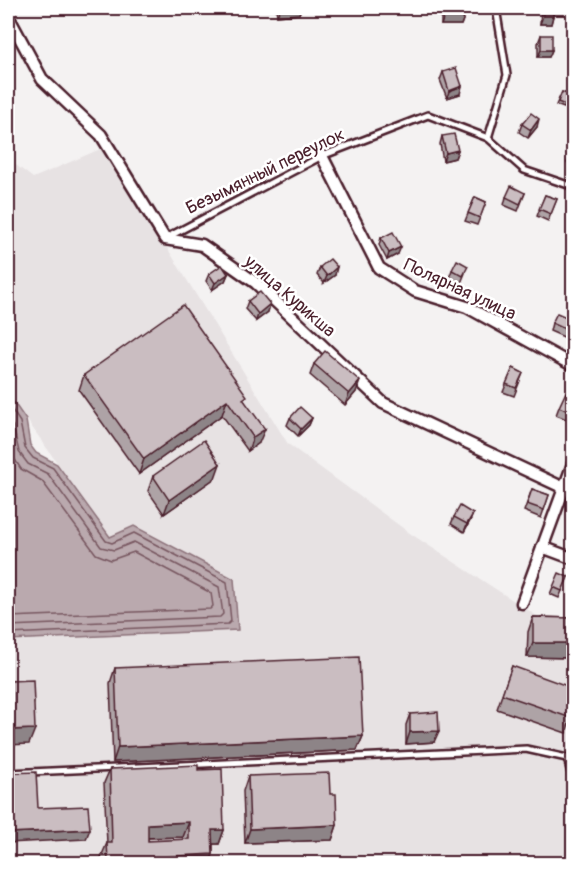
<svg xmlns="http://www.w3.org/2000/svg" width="581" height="871" font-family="Pangolin,sans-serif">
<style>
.built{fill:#e7e2e3}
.water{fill:#baa9ae;stroke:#8d727a;stroke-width:1.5}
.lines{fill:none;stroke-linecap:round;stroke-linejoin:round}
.shore{stroke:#77565f;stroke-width:1.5}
.service-casing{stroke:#4a1f2b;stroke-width:10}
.minor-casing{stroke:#4a1f2b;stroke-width:15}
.service{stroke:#fff;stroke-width:5}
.minor{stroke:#fff;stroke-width:10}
.wall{fill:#aea3a6;stroke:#4a1f2b;stroke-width:1.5;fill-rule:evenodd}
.shaded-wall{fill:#8d8487;stroke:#4a1f2b;stroke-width:1.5}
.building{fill:#cabdc1;stroke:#4a1f2b;stroke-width:1.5;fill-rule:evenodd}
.labels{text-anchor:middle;stroke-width:5;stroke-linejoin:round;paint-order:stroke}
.street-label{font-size:18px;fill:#4a1f2b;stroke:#fff}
</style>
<rect width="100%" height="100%" fill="#f4f2f2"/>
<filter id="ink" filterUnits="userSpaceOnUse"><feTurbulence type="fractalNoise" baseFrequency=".0167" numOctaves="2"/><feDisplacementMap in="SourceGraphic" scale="12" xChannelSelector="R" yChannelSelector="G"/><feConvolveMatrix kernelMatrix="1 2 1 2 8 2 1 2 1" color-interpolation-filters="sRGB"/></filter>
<g filter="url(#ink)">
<!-- built -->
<path class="built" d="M105,147L288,444L411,534L537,616L573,619V863H8V640L238,629L110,538L8,393V159L33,178Z"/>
<!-- water -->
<path class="water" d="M8,394L26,420L30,445L36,453L57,464L110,537L134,526L234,579L238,630L8,640Z"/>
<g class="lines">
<!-- shore -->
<g class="shore">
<path d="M8,404L20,422L25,448L33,458L53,468L106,541L112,543L134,533L227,582L231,621L228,624L8,634"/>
<path d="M8,417L13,426L19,452L28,464L48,474L101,547L114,550L134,542L219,587L223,614L220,617L8,626"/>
<path d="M8,449L21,469L42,481L96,554L111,560L134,552L211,593L213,606L210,609L8,617"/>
</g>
<defs>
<g id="service">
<path d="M488,138L507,75L496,8"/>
<path d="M166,238L322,156L428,115L488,138L524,170L574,187"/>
<path d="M8,773L526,749L567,758L574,785"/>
</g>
<g id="minor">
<path d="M8,16L42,79L101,135L165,239L202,245L256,283L383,403L564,488"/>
<path d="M322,156L379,268L415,291L467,307L574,366"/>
<path d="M542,547L574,559"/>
<path d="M522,603L574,461"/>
</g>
</defs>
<!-- service casing -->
<use href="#service" class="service-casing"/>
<!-- minor casing -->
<use href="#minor" class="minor-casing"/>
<!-- service -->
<use href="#service" class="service"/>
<!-- minor -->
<use href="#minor" class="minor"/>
</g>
<!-- wall -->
<g class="wall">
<path d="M276,8H301L299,14L277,16Z"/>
<path d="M442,8H464V17L461,25H441V11Z"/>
<path d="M541,8H553V16L551,24H540Z"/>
<path d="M541,35L552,50L549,57H538V43Z"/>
<path d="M443,72L460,94L447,98L440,80Z"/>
<path d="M562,92L569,95L564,108L556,105Z"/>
<path d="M522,124L537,127L528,138L519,132Z"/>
<path d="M442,136L458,150L455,158L443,161L440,144Z"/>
<path d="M573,146V166L567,163Z"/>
<path d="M525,193L518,211L504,205L506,197Z"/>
<path d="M545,195L557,199L548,221L537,216Z"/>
<path d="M475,197L486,202L477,225L465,221Z"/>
<path d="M381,238L398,254L387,260L379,245Z"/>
<path d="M320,267L335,275L324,283L317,275Z"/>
<path d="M452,270L465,273L461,283L449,278Z"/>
<path d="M209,274H228L225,281L212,290L206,281Z"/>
<path d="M248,301L270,304L268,312L256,321L245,309Z"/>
<path d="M552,323L571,328L566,338L550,331Z"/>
<path d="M314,364L356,392L345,405L310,375Z"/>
<path d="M513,368L523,373L514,396L503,392Z"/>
<path d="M84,375L245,402L259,443L248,451L222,415L139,474L79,390Z"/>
<path d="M559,407L573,411L569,420L556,415Z"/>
<path d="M290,418H312L309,425L298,436L287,425Z"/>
<path d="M153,476L215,478L164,514L148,491Z"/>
<path d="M532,489L549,495L541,518L524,511Z"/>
<path d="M473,514L470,521L464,532L451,524L454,517Z"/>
<path d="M568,577L559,598L550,594L553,587Z"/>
<path d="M533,617L573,618V658L527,657L528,632Z"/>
<path d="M512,666L573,711L566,733L497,709Z"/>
<path d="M115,668L363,736L357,750L113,762L110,683Z"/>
<path d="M410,714L434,742L406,744V725Z"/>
<path d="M110,769L198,770L224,830L219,844H213V854L210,864H102L101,857L107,843L104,783ZM183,837V840L148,841V838Z"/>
<path d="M248,776L330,794L337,825L332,840L245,843L243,791Z"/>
</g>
<!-- shaded-wall -->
<g class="shaded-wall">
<path d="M294,8H301L299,14L277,16L280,9Z"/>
<path d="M543,16H553L551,24H540Z"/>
<path d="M444,17H464L461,25H441Z"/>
<path d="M541,50H552L549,57H538Z"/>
<path d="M462,86L460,94L447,98L449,91Z"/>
<path d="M539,119L537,127L528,138L531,130Z"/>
<path d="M458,150L455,158L443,161L446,153Z"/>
<path d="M401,247L398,254L387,260L389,253Z"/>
<path d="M337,267L335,275L324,283L327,276Z"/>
<path d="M228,274L225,281L212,290L215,283Z"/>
<path d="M270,304L268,312L256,321L258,314Z"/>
<path d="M360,381L356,392L345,405L349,394Z"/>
<path d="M227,400L222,415L139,474L144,459Z"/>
<path d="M312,418L309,425L298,436L301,429Z"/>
<path d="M265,429L259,443L248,451L253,437Z"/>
<path d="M220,464L215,478L164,514L169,500Z"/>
<path d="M473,514L470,521L464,532L467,524Z"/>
<path d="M533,643H573V658L527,657Z"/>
<path d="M35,729L29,744L8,745V730Z"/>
<path d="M439,731L434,742L406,744L410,732Z"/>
<path d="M363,736L357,750L113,762L118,747Z"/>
<path d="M189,822L183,837L142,838L148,824Z"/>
<path d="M337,825L332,840L245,843L250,829Z"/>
<path d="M90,829L86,839L8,843V833Z"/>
<path d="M212,830H224L219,844H207Z"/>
<path d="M213,854L210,864H106L108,860Z"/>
</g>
<!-- building -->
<g class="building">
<rect x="444" y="8" width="20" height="9"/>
<rect x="543" y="8" width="10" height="8"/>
<rect x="541" y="35" width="11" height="15"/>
<path d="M456,68L462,86L449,91L443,72Z"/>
<path d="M562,92L569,95L565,105L558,102Z"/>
<path d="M531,113L539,119L531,130L522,124Z"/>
<path d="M454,134L458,150L446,153L442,136Z"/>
<path d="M573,146V157L570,156Z"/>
<path d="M511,186L525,193L520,204L506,197Z"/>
<path d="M545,195L557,199L551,214L539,209Z"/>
<path d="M475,197L486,202L480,218L468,213Z"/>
<path d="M393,232L401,247L389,253L381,238Z"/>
<path d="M330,259L337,267L327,276L320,267Z"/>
<path d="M457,260L468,266L463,276L452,270Z"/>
<path d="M222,265L228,274L215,283L209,274Z"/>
<path d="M260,292L270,304L258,314L248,301Z"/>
<path d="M183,305L247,396L243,399L265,429L253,437L227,400L144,459L84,375Z"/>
<path d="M557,313L573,320L569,331L552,323Z"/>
<path d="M325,351L360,381L349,394L314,364Z"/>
<path d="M513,368L523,373L516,388L506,384Z"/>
<path d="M566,392L573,395V409L572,413L559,407Z"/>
<path d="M300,407L312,418L301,429L290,418Z"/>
<path d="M204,440L220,464L169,500L153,476Z"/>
<path d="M532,489L549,495L544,510L527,504Z"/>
<path d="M460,506L473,514L467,524L454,517Z"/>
<path d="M559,573L568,577L562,591L553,587Z"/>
<path d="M533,617L573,618V643H533Z"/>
<path d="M359,657L363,736L118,747L115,668Z"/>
<path d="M512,666L573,688V711L571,718L502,694Z"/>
<path d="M33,680L35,729L8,730V681Z"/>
<path d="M438,712L439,731L410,732V714Z"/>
<path d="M198,765V770L222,769L224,830H212L213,854L108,860L107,843H112L110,769ZM189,822V839L148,841V824Z"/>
<path d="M36,772L38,808L88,806L90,829L8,833V773Z"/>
<path d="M329,773L330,794H336L337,825L250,829L248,776Z"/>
</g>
</g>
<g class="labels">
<!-- street labels -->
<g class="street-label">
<text transform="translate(265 171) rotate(-26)" y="6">Безымянный переулок</text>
<text transform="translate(460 289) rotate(25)" y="6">Полярная улица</text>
<text transform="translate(290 296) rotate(41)" y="6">улица Курикша</text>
</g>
</g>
<!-- margin -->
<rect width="581" height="871" fill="none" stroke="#fff" stroke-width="30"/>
<rect x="15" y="15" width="551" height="841" fill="none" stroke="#4a1f2b" stroke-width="2" filter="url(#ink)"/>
</svg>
